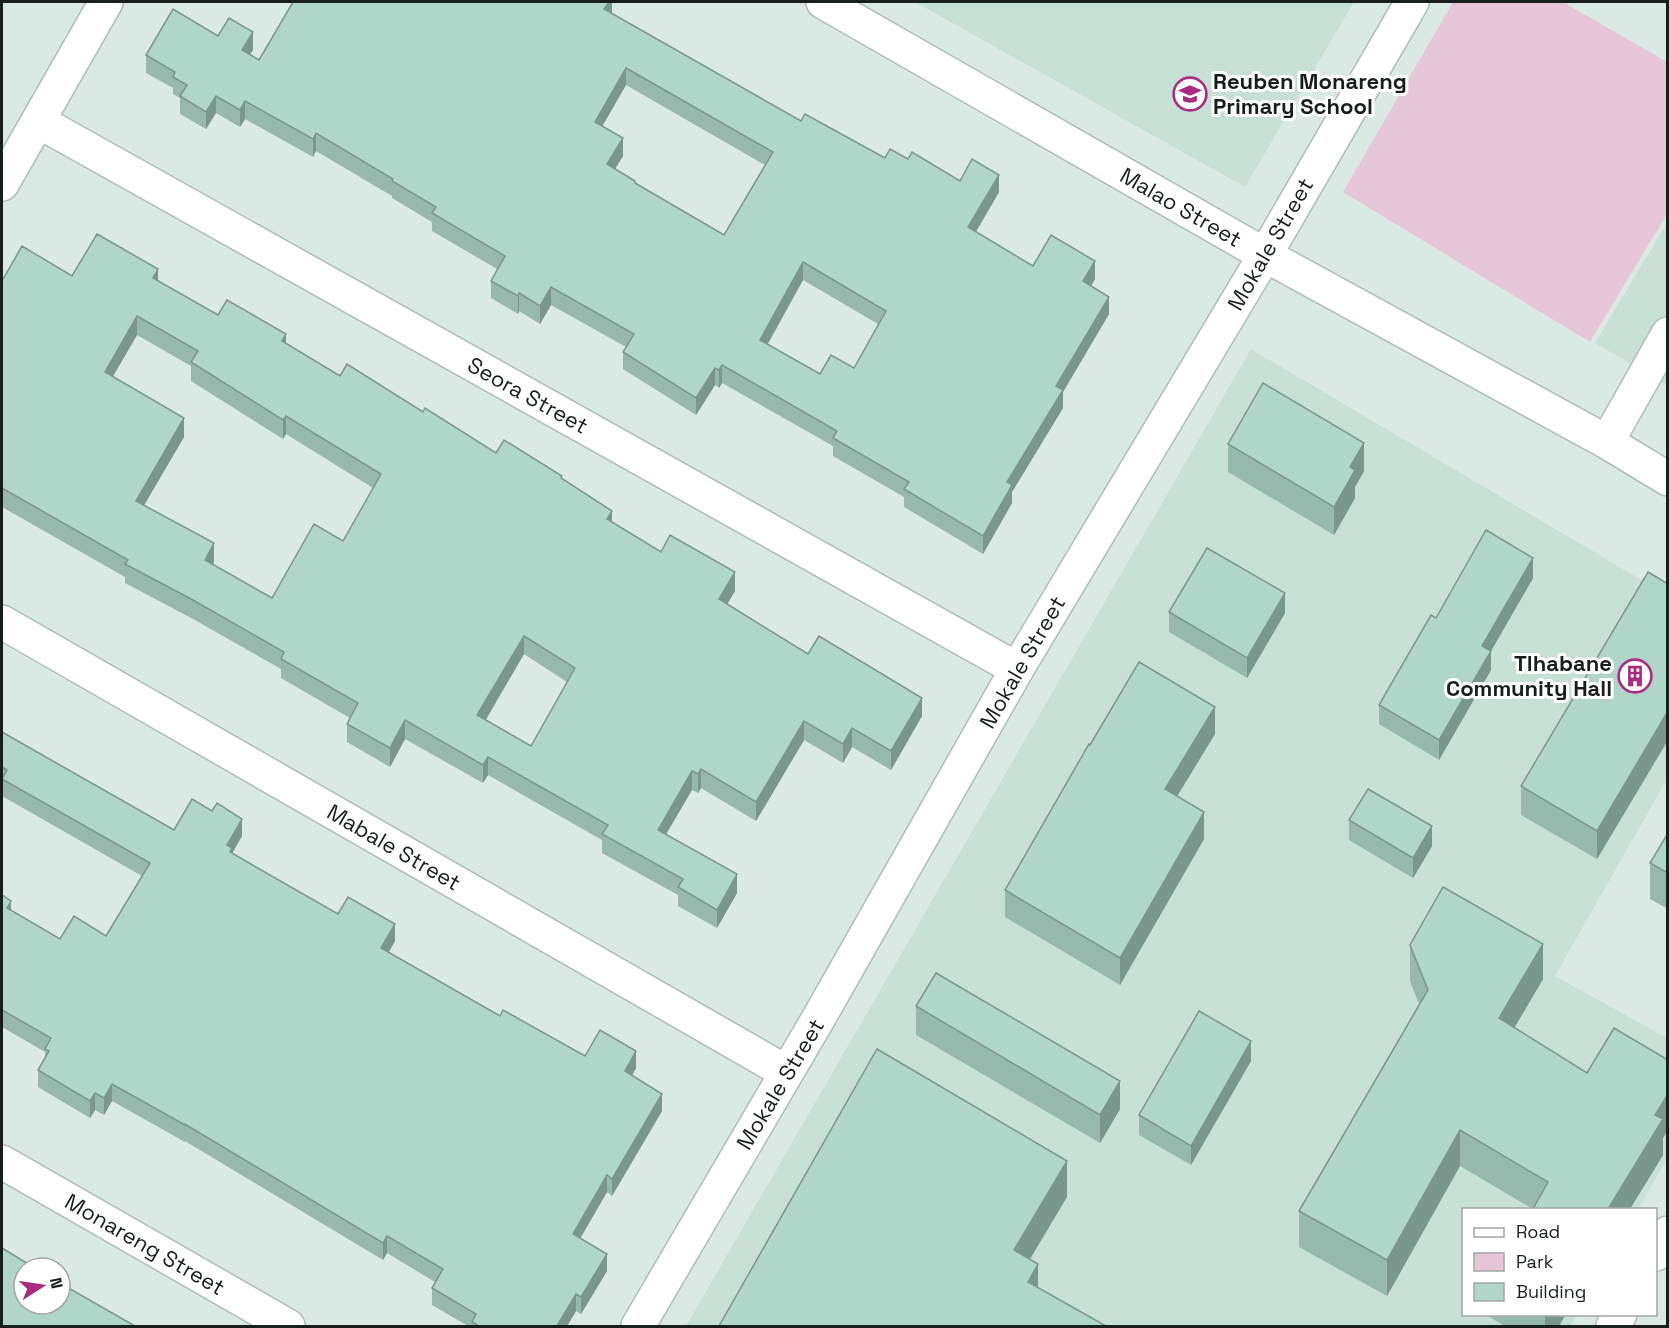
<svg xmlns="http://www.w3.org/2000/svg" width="1669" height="1328" font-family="'Space Grotesk',sans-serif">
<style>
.built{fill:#c8dfd6}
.green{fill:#e7c5d8}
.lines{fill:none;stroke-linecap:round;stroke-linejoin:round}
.minor-casing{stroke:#afbdb8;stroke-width:36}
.minor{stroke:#fff;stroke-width:33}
.wall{fill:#96b8ad;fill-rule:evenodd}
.shaded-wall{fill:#7a968d}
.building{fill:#afd6c9;stroke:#7a968d;stroke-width:1.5;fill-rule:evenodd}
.labels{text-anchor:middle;stroke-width:6;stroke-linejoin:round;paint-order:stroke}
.poi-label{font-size:22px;font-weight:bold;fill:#181e1c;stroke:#fff;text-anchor:start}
.street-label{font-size:22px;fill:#181e1c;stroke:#fff}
</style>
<rect width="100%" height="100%" fill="#dbe9e4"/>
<!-- built -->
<g class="built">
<path d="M915,2H1354L1245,187Z"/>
<path d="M1667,223V385L1595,343Z"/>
<path d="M1251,349L1667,595V779L1555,976L1667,1038V1159L1638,1209L1464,1210V1314L1577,1315L1570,1326H686Z"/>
</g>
<!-- green -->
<path class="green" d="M1453,2H1563L1667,62V214L1590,342L1343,192Z"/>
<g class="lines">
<defs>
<g id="minor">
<path d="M823,2L1265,255L1607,442L1668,479"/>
<path d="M38,121L1017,669"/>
<path d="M2,184L106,2"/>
<path d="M1607,442L1668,334"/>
<path d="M2,622L786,1072"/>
<path d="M2,1162L288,1326"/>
<path d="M1656,1254L1668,1233"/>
<path d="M638,1326L817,1021L1017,669L1265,255L1412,2"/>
<path d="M1613,1326L1620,1314"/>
</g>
</defs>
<!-- minor casing -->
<use href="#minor" class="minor-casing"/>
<!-- minor -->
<use href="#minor" class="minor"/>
</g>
<!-- wall -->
<g class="wall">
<path d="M612,2V13L801,121L885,158L908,159L960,181L999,192L976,232L1033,266L1095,279L1091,286L1109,314L1063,392V408L1012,492V503L983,554L904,507V497L833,456V446L722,383L719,388L715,385L696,415L623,369V352L626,347L551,305L540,324L519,311L518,314L491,298V281L497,269L432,231V222L392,198V196L316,151L313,157L245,119L240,127L216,113L206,129L180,114V98L173,94V88L146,73V55L218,36L253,50L250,54L259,60ZM626,85L765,165L724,235L635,183L615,169L623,156L602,126ZM803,280L878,324L854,368L820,374L768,344Z"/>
<path d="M72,276L158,281L218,315L286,343L340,376L423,412L496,453L562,479L612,522L661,552L735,591L727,604L808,654L922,716L891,770L852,747L843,763L804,740L756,821L701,788L698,793L692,790L666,834L737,893L717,928L678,906V895L602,853V840L488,775L483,783L405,739L390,767L347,742V724L350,718L281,678V669L193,619L125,583V577L2,507V508V281ZM137,335L191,366V381L283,439L286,434L373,488L343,541L272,598L213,564L214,562L144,505L184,437L113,376ZM524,654L567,682L531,746L486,720Z"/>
<path d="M1228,444L1364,471L1355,487V498L1334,535L1228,472Z"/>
<path d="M1533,578L1491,651V670L1439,760L1379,724V705L1436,618Z"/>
<path d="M1668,584V740L1597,859L1521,815V786Z"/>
<path d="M1169,612L1285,613L1247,678L1169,632Z"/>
<path d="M2,732L174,830L242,836L232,854L338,914L395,941L389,952L500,1016L585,1056L636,1068L632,1076L662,1111L612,1196L607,1192L580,1238L607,1271L581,1314L576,1311L567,1326H468L432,1305V1288L435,1282L387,1253L383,1260L185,1141V1142L112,1101L104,1115L95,1110L90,1118L38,1087V1070L45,1058V1052L2,1027V895L11,911L60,939L106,936L142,876L2,796Z"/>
<path d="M1215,734L1177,796L1204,839L1120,985L1005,917V890L1090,745Z"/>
<path d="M1349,820L1432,846L1413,878L1349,840Z"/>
<path d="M1668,833V909L1650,899V863Z"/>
<path d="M1410,945L1543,979L1514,1028L1587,1073L1668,1060V1130L1663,1138V1155L1630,1209H1533L1460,1166L1387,1296L1299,1247V1211L1419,1004L1410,981Z"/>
<path d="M916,1006L1120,1109L1100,1143L916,1035Z"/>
<path d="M1251,1061L1191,1165L1139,1135V1115Z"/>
<path d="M1491,1314H1566L1559,1326H1505L1491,1318Z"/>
</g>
<!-- shaded-wall -->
<g class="shaded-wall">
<path d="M609,2H612V13L604,9Z"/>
<path d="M253,32V50L242,67V50Z"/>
<path d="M626,68V85L595,139V122Z"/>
<path d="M216,96V113L206,129V112Z"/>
<path d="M245,101V119L240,127V110Z"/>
<path d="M316,133V151L313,157V139Z"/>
<path d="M623,138V156L607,182V164Z"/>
<path d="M999,175V192L968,245V227Z"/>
<path d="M1095,261V279L1083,299V281Z"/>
<path d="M803,262V280L760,357V340Z"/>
<path d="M158,269V288L153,278Z"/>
<path d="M551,287V305L540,324V306Z"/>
<path d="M519,293V311L518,314V296Z"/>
<path d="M1109,297V314L1063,392V408L1012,492V503L983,554V536L1007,482L1056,386Z"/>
<path d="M137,316V335L105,390V372Z"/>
<path d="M286,334V353L282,341Z"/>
<path d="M722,365V383L719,388V370Z"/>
<path d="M715,368V385L696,415V398Z"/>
<path d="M286,416V434L283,439V420Z"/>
<path d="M184,418V437L136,519V501Z"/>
<path d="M1364,443V471L1355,487V498L1334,535V507L1350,467Z"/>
<path d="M612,511V530L607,519Z"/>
<path d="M214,543V562L205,579V560Z"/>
<path d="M1533,558V578L1491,651V670L1439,760V740L1482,646Z"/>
<path d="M735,572V591L719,618V599Z"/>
<path d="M1285,593V613L1247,678V658Z"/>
<path d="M524,636V654L477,734V715Z"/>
<path d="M922,698V716L891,770V751Z"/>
<path d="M1215,707V734L1165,816V789Z"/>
<path d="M1668,711V740L1597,859V831Z"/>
<path d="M405,720V739L390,767V748Z"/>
<path d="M804,721V740L756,821V802Z"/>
<path d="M852,728V747L843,763V744Z"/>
<path d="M488,757V775L483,783V765Z"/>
<path d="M701,769V788L698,793V774Z"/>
<path d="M692,771V790L658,848V830Z"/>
<path d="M1204,812V839L1120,985V958Z"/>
<path d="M242,819V836L232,853V865L227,845Z"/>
<path d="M1432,826V846L1413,878V858Z"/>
<path d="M737,874V893L717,928V910Z"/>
<path d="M11,901V918L7,908Z"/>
<path d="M395,924V941L381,965V948Z"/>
<path d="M1543,944V979L1499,1054V1018Z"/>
<path d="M1251,1041V1061L1191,1165V1146Z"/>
<path d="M636,1051V1068L625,1088V1071Z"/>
<path d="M1120,1081V1109L1100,1143V1115Z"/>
<path d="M112,1084V1101L104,1115V1098Z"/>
<path d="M95,1093V1110L90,1118V1101Z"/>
<path d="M662,1094V1111L612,1196V1179Z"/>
<path d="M1668,1094V1130L1663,1138V1155L1630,1209H1608L1655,1115Z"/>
<path d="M1460,1130V1166L1387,1296V1260Z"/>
<path d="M1067,1161V1197L1014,1286V1250Z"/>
<path d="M607,1175V1192L573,1251V1234Z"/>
<path d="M387,1236V1253L383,1260V1243Z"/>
<path d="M607,1254V1271L581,1314V1297Z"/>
<path d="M1038,1264V1300L1028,1282Z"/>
<path d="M576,1294V1311L567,1326H557Z"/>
<path d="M1545,1314H1566L1559,1326H1545Z"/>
</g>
<!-- building -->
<g class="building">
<path d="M293,2H609L604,9L801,121L805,114L885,158L890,149L908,159L912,152L960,181L972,159L999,175L968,227L1033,266L1051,235L1095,261L1083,281L1109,297L1056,386L1063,390L1007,482L1012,485L983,536L904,489L909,482L833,438L837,431L722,365L719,370L715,368L696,398L623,352L634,334L551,287L540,306L519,293L518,296L491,281L505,256L432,213L436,207L392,181L393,179L316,133L313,139L245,101L240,110L216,96L206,112L180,96L187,85L173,77L175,72L146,55L173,9L218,36L229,18L253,32L242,50L259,60ZM626,68L773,152L724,235L635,183V181L607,164L623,138L595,122ZM803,262L886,311L854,368L831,355L820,374L760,340Z"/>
<path d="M97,234L158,269L153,278L218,315L227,300L286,334L282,341L340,376L347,364L423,412L425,408L496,453L504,440L562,476L561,478L612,511L607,519L661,552L670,535L735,572L719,599L808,654L819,636L922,698L891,751L852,728L843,744L804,721L756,802L701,769L698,774L692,771L658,830L737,874L717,910L678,887L683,879L602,834L608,825L488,757L483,765L405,720L390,748L347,724L358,703L281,659L284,652L193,600L125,564L128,560L2,488V490V281L22,246L72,276ZM137,316L198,351L191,362L283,420L286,416L381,474L343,541L314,524L272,598L205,560L214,543L136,501L184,418L105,372ZM524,636L575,668L531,746L477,715Z"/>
<path d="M1263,383L1364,443L1350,467L1355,470L1334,507L1228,444Z"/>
<path d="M1486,530L1533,558L1482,646L1491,651L1439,740L1379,705L1431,615L1436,618Z"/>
<path d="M1207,548L1285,593L1247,658L1169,612Z"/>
<path d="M1648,572L1668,584V711L1597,831L1521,786Z"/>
<path d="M1139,662L1215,707L1165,789L1204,812L1120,958L1005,890L1089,744L1090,745Z"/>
<path d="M2,732L174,830L192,799L212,811L217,803L242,819L227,845L232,848L230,852L338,914L348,897L395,924L381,948L500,1016L503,1010L585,1056L600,1030L636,1051L625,1071L662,1094L612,1179L607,1175L573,1234L607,1254L581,1297L576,1294L557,1326H479L472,1322L476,1314L432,1288L443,1269L387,1236L383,1243L185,1124V1125L112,1084L104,1098L95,1093L90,1101L38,1070L49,1051L45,1049L51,1038L2,1010V895L11,901L7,908L60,939L74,916L106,936L150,863L2,779L7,770L2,767Z"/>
<path d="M1368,789L1432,826L1413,858L1349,820Z"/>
<path d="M1668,833V873L1650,863Z"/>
<path d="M1443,887L1543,944L1499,1018L1587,1073L1614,1028L1668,1060V1094L1655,1115L1663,1119L1608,1209H1533L1548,1182L1460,1130L1387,1260L1299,1211L1428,990L1410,945Z"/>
<path d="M936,973L1120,1081L1100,1115L916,1006Z"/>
<path d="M1199,1011L1251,1041L1191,1146L1139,1115Z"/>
<path d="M877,1049L1067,1161L1014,1250L1038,1264L1028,1282L1106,1326H719Z"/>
<path d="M2,1248L35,1268H24V1304H60V1283L135,1326H2Z"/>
</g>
<!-- icons -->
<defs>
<symbol id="school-ring" viewBox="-11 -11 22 22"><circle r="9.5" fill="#fff" stroke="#a82c7f" stroke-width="1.5"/><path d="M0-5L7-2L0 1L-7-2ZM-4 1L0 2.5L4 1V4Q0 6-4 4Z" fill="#a82c7f"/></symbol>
<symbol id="building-ring" viewBox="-11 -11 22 22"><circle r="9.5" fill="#fff" stroke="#a82c7f" stroke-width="1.5"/><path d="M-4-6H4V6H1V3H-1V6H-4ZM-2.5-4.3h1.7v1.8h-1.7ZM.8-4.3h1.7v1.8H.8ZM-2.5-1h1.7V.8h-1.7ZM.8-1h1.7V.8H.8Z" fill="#a82c7f"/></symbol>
</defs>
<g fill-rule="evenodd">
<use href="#school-ring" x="1171" y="75" width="38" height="38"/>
<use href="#building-ring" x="1616" y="657" width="38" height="38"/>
</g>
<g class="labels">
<!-- poi labels -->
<g class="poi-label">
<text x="1213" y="89">Reuben Monareng<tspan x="1213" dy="25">Primary School</tspan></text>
<text x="1612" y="671" text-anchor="end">Tlhabane<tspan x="1612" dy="25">Community Hall</tspan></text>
</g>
<!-- street labels -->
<g class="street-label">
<text transform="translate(1181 207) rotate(30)" y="8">Malao Street</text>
<text transform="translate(1270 244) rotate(-60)" y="8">Mokale Street</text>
<text transform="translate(528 395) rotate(29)" y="8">Seora Street</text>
<text transform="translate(1022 662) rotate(-60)" y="8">Mokale Street</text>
<text transform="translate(394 847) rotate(30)" y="8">Mabale Street</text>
<text transform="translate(780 1084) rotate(-59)" y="8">Mokale Street</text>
<text transform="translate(145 1244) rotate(30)" y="8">Monareng Street</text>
</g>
</g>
<!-- border -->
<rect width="1669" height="1328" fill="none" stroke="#181e1c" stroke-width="6"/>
<!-- legend -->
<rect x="1462" y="1208" width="195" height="108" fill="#ffffff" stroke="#a3a5a4" stroke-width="1.5"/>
<rect x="1474" y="1228" width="30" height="9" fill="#ffffff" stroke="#a3a5a4" stroke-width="1.5"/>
<text x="1516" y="1238" font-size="18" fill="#181e1c">Road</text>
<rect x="1474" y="1253" width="30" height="18" fill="#e7c5d8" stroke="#a3a5a4" stroke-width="1.5"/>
<text x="1516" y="1268" font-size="18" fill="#181e1c">Park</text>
<rect x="1474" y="1283" width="30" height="18" fill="#afd6c9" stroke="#a3a5a4" stroke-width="1.5"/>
<text x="1516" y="1298" font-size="18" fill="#181e1c">Building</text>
<!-- north arrow -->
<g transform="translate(42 1286) rotate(78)"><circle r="28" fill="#ffffff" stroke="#a3a5a4" stroke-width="1.5"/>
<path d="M0-4.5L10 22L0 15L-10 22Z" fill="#a82c7f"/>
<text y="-9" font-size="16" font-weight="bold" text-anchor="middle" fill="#181e1c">N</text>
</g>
</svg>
